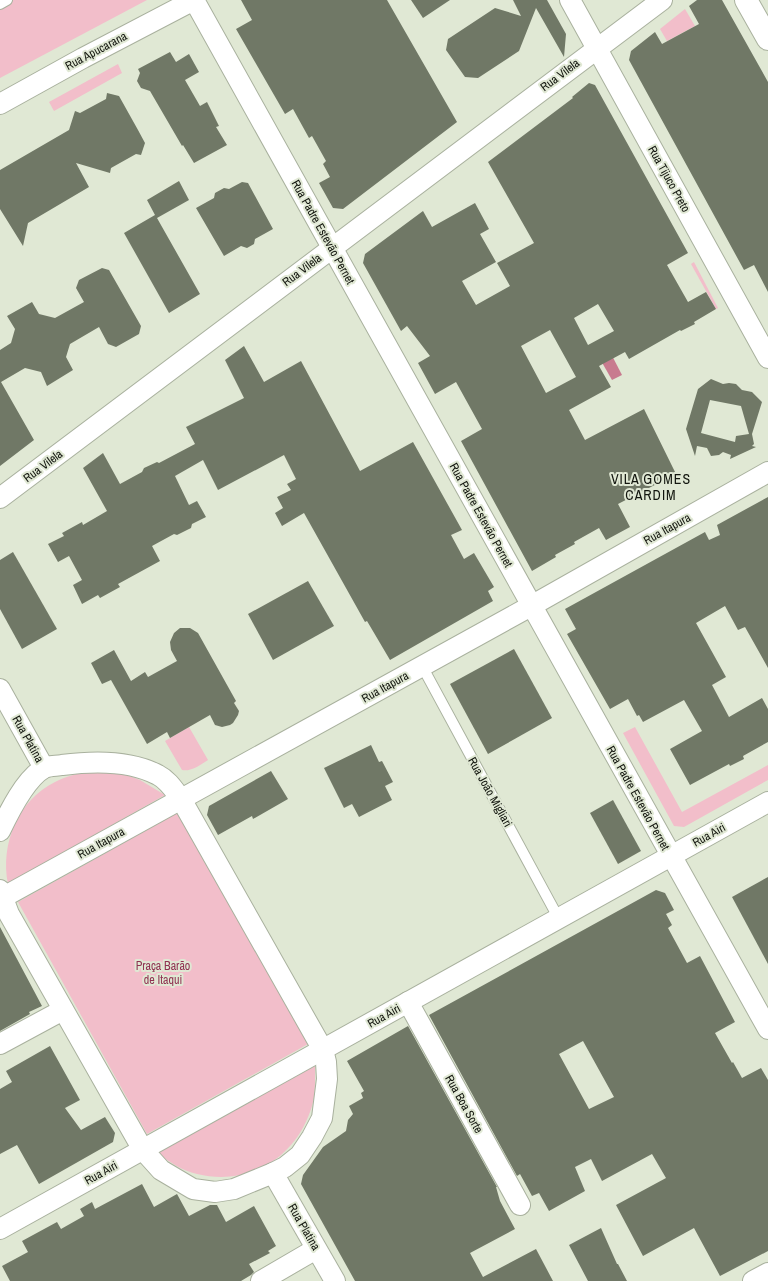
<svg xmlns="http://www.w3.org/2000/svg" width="768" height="1281" font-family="'Archivo Narrow',sans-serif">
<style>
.green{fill:#f2beca}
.water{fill:#c87b8f}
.building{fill:#707866;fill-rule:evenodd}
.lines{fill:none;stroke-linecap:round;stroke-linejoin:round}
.service-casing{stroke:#a9b19e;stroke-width:12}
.minor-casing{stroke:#a9b19e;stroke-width:22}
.tertiary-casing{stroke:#a9b19e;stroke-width:24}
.service{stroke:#fff;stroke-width:10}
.minor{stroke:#fff;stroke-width:20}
.tertiary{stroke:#fff;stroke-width:22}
.labels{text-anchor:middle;stroke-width:4;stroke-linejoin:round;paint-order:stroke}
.street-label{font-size:12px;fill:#12150e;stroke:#e0e8d4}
.park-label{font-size:12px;fill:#8f3251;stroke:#e0e8d4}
.quarter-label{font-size:14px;letter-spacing:1px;fill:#12150e;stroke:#e0e8d4}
</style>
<rect width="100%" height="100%" fill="#e0e8d4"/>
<!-- green -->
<g class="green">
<path d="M0,0H147L0,78Z"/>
<path d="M685,9L695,26L667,41L660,29Z"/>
<path d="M118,64L122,73L54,111L49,102Z"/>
<path d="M694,262L718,308L716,309L691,264Z"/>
<path d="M189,727L208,760C200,765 191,772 182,770L165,741Z"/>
<path d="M635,727L682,812L768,765V780L684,827L674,826L623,733Z"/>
<path d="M88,771L124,774L140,780L165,795L8,884C0,844 18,800 55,782C66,776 77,774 88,771Z"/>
<path d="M179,812L308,1044L147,1134L18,902Z"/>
<path d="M315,1066C315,1081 316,1097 310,1112C293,1160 247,1186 197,1174C182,1171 169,1161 156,1153Z"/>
</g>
<!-- water -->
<path class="water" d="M607,346L622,375L612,380L596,352Z"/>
<!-- building -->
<g class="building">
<path d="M241,0H387L457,122L343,209L333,208L319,183L330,177L323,164L326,161L312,136L309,138L293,109L285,114L236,29L252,20Z"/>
<path d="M411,0H450L423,18Z"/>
<path d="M513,0H547L566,34L564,57L536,8L519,51L478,78L465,77L446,50L448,39L495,8L521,16Z"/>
<path d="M697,0H722L768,82V292L754,265L744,270L629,60L631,51L655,32L662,44L699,24L689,6Z"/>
<path d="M170,52L176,62L189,54L199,72L185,80L200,106L207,102L219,126L216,127L227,145L194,163L183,145L182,146L150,91L141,88L137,81L140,73L138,69Z"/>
<path d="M589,83L595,85L688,253L667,265L688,302L706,292L716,309L694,322L695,324L681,331L680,330L629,359L625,352L599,366L611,387L569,410L585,440L644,409L676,474L618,504L630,527L606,540L599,528L574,542L575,544L555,555L556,557L532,571L461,441L482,429L456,382L435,394L418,363L430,356L407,326L401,331L363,263L365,254L423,211L432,227L475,203L489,229L480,234L496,262L462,281L476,305L510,286L497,263L534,243L488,162L573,98L572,97ZM598,304L614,331L588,345L574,318ZM550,330L576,377L546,393L521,346Z"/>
<path d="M107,93L119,96L138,130L145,143L141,155L136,154L111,168L110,173L76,163L89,187L28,223L23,246L0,209V170L69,130L75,111L80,113L106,99Z"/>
<path d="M179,181L189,200L157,218L200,294L169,313L124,233L155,215L147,200Z"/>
<path d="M242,182L248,183L273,229L255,239L254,244L247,248L241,246L224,256L196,208L214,198L215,193L224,188L229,189Z"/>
<path d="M102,268L109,270L141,326L139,334L116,347L108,344L99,327L70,344L66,357L73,370L47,386L41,372L25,368L1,382L34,440L0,466V350L11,343L15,329L7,316L32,302L39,314L55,318L84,302L76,288L79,280Z"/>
<path d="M244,346L264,382L301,361L360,471L413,442L462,530L451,535L464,559L474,553L494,587L488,591L493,601L390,660L367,621L365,622L304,513L282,526L275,513L283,508L277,497L291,490L287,484L296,479L284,455L218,490L203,460L175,476L189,505L197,501L206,517L192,524L191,528L177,535L174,534L152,546L160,561L118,584L120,587L100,598L98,595L82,604L73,585L82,580L69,556L58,562L48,544L64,536L62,533L82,522L83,525L107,511L83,468L103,453L120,484L142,472L144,468L157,462L159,463L195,444L186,427L244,398L225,360Z"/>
<path d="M711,379L723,384L729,383L736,384L742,390L752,392L762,402L752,434L754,444L752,446L756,447L730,459L731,455L723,452L719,455L711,456L707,448L697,446L695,456L686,429L698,389ZM710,400L741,406L749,434L736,436L735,442L701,433Z"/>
<path d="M768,497V668L745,627L738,630L725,606L696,623L726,677L712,685L729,717L762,698L768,709V742L743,756L744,759L730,766L729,764L690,785L670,749L702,731L684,700L643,722L639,715L637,716L628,699L610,709L567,634L576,629L565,609L705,532L709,540L720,535L717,525Z"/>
<path d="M13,552L57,629L22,649L0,609V560Z"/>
<path d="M308,581L334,626L273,660L248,614Z"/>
<path d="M180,628H190L198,633L236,701L234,703L239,711L238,715L233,723L230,725L222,727L215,725L210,715L170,738L167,732L147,744L111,680L102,684L91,663L114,650L131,681L145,672L148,677L177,661L171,650L170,642L174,633Z"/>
<path d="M514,649L552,718L488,754L450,684Z"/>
<path d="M371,745L379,762L382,761L393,782L385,786L392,800L359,817L352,804L344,808L324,768Z"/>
<path d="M271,771L288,799L253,819L252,816L218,835L207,815L209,806Z"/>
<path d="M613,800L641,851L618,864L590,813Z"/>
<path d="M768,877V964L732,897Z"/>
<path d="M656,890L665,893L674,910L666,914L672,925L668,928L687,963L700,956L735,1022L715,1033L732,1063L733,1062L742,1078L761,1068L768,1080V1251L720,1276L694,1228L643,1256L616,1205L666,1178L652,1154L602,1181L591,1159L575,1167L585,1191L549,1211L539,1193L532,1196L520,1174L517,1176L429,1015ZM583,1041L614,1097L589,1109L559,1054Z"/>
<path d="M0,927L42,1006L29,1012L30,1014L0,1031Z"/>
<path d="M408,1026L497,1187H496L500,1201L515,1229L470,1253L483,1277L536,1249L553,1281H355L301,1184L303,1175L323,1147L346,1131L348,1120L353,1114L349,1106L363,1098L361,1093L364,1091L347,1061Z"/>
<path d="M50,1046L80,1100L65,1108L81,1130L105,1117L115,1133L113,1142L39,1184L17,1145L0,1154V1089L12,1082L6,1071Z"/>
<path d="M142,1184L154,1207L177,1194L189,1216L210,1205H217L226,1222L254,1206L276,1246L268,1251L270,1253L249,1264L254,1272L251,1275L241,1281H10L2,1266L28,1252L22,1241L57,1222L61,1229L84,1216L80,1209L92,1202L95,1209Z"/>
<path d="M601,1228L617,1264H618L627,1281H588L569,1245Z"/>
</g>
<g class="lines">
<defs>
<g id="service">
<path d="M0,4L7,0"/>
<path d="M422,666L559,919"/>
</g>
<g id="minor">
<path d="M570,0L768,358"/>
<path d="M0,104L83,58L194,0L768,1029"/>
<path d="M0,498L662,0"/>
<path d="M0,689L44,768"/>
<path d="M0,831C9,812 25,779 44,768C48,766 56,766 62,765C92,761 130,760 158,775C168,780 174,790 181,799L323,1050L326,1062L327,1079L322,1118L312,1137L300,1155L285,1167L273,1173L234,1189L215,1192L193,1189L161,1170L143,1150L9,914L0,890"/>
<path d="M0,899L531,606L768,472"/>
<path d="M408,1002L520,1205"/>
<path d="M0,1044L63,1010"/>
<path d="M273,1173L335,1281"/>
<path d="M0,1229L768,802"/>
<path d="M261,1281L316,1249"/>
<path d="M753,1281L768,1273"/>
</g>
<path id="tertiary" d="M746,0L768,39"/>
</defs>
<!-- service casing -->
<use href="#service" class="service-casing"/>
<!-- minor casing -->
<use href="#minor" class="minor-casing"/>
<!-- tertiary casing -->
<use href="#tertiary" class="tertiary-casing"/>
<!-- service -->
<use href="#service" class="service"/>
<!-- minor -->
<use href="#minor" class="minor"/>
<!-- tertiary -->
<use href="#tertiary" class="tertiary"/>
</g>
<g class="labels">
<!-- street labels -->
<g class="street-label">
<text transform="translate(96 51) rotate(-28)" y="4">Rua Apucarana</text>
<text transform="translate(560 75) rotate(-37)" y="4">Rua Vilela</text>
<text transform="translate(669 179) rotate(61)" y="4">Rua Tijuco Preto</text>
<text transform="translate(323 232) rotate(61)" y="4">Rua Padre Estevão Pernet</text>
<text transform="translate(302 270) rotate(-37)" y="4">Rua Vilela</text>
<text transform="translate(43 466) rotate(-37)" y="4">Rua Vilela</text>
<text transform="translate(481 515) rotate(61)" y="4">Rua Padre Estevão Pernet</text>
<text transform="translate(667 529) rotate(-29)" y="4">Rua Itapura</text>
<text transform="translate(385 687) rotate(-29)" y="4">Rua Itapura</text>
<text transform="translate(28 739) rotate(61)" y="4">Rua Platina</text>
<text transform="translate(490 792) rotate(61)" y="4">Rua João Migliari</text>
<text transform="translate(638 798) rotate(61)" y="4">Rua Padre Estevão Pernet</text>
<text transform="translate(709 835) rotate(-29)" y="4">Rua Airi</text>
<text transform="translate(101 843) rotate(-29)" y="4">Rua Itapura</text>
<text transform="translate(384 1016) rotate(-29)" y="4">Rua Airi</text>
<text transform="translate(464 1104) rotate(61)" y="4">Rua Boa Sorte</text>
<text transform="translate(101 1173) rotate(-29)" y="4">Rua Airi</text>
<text transform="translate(304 1227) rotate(60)" y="4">Rua Platina</text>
</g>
<!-- park labels -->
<g class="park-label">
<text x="163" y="970">Praça Barão<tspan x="163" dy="14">de Itaqui</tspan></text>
</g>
<!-- quarter labels -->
<g class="quarter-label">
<text x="651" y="484">VILA GOMES<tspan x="651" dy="16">CARDIM</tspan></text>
</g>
</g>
</svg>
